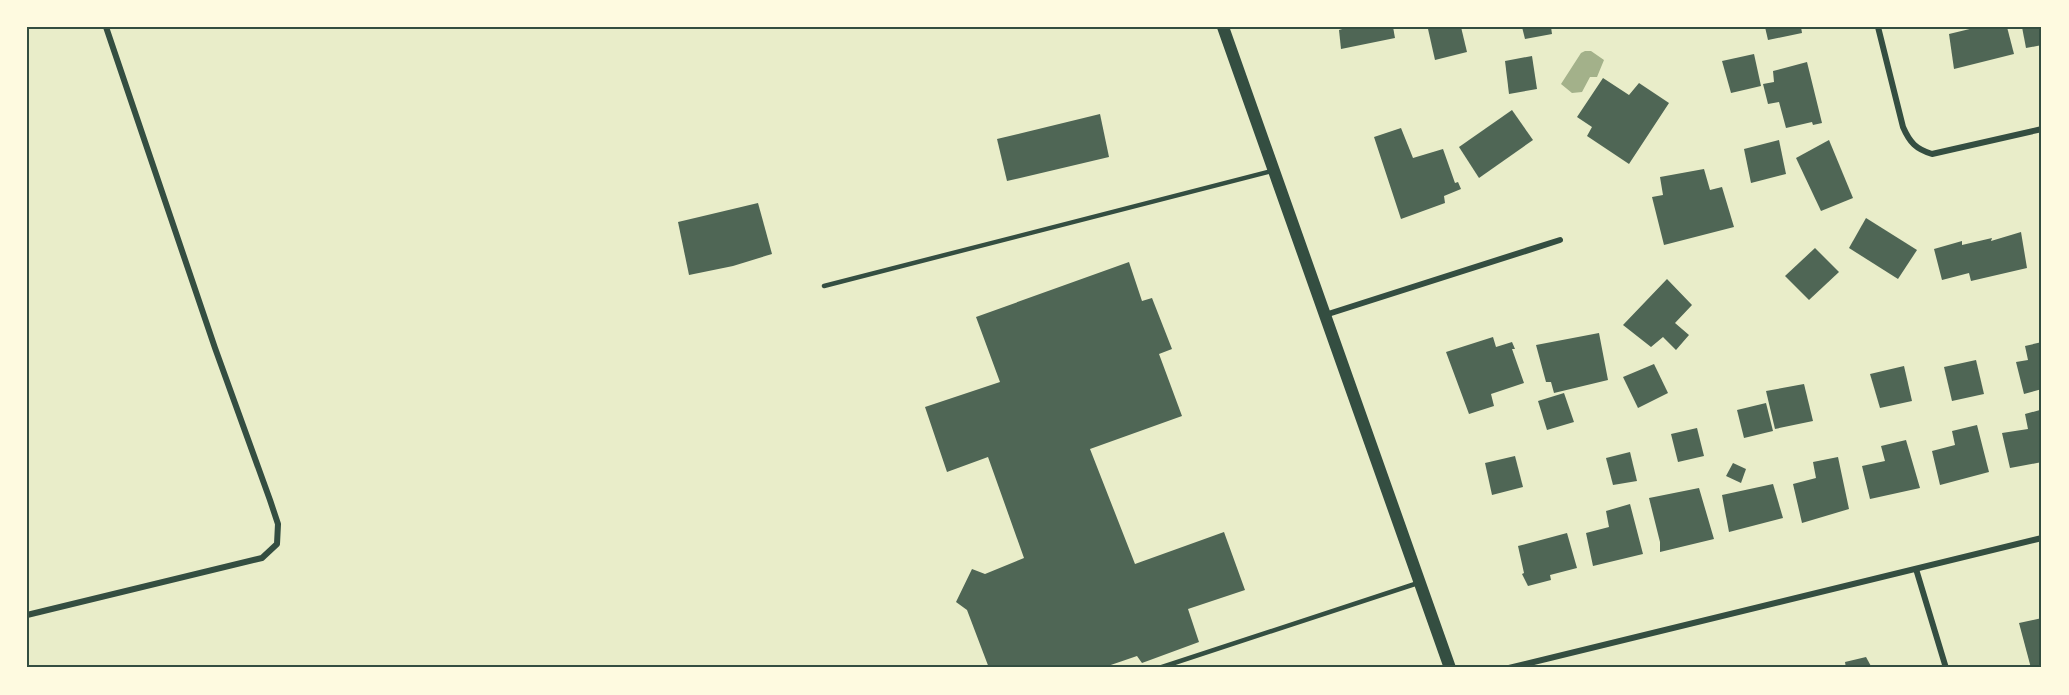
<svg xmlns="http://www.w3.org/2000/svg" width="2069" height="695" font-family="'Archivo Narrow',sans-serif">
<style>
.water{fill:#a3b18a}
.building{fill:#4f6655}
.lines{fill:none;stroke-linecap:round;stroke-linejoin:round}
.service{stroke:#344e41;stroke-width:4.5}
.minor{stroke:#344e41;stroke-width:6}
.secondary{stroke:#344e41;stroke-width:12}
.neatline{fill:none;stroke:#344e41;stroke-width:2}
</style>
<rect width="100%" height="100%" fill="#e9edc9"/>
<!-- water -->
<path class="water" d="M1585,51H1591L1604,60L1597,77H1590L1582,92L1572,93L1561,84L1581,53Z"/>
<!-- building -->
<g class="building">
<path d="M1349,27H1393L1395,38L1341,49L1339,30Z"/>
<path d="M1436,27H1461L1467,52L1435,60L1428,29Z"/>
<path d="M1522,27H1551L1552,34L1525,39Z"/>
<path d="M1765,27H1801L1802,33L1768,40Z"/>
<path d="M1978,27H2007L2014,54L1954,69L1949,34Z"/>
<path d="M2022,27H2042V45L2026,48Z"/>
<path d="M1754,54L1761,86L1731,93L1722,61Z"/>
<path d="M1532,56L1537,89L1509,94L1505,61Z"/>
<path d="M1807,62L1822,123L1813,125L1812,122L1786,128L1779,102L1768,104L1763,84L1774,82L1773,71Z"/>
<path d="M1603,78L1629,95L1639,83L1669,103L1629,164L1587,136L1592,127L1577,117Z"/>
<path d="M1512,110L1533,140L1479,178L1459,147Z"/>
<path d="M1100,114L1109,157L1007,181L997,139Z"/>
<path d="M1401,128L1413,158L1443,149L1455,183L1458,182L1461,189L1444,196L1445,203L1401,219L1374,137Z"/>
<path d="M1779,140L1786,174L1751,183L1744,149Z"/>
<path d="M1829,140L1853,198L1821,211L1796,158Z"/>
<path d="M1704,169L1710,190L1722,187L1734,227L1664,245L1652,197L1663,195L1660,177Z"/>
<path d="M758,203L772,254L733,266L689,275L678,222Z"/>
<path d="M1866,218L1917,250L1898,279L1849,248Z"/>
<path d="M2021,232L2027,268L1971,281L1969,273L1942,280L1934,249L1962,241V245L1992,238L1991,241Z"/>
<path d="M1815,248L1839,272L1809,300L1785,276Z"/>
<path d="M1129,262L1142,301L1152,298L1172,349L1159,354L1182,416L1090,449L1135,564L1224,532L1245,590L1188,609L1199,642L1142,663L1137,656L1102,668H989L967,610L956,602L972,569L985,574L1024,558L988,457L947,472L925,407L1000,382L976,317Z"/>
<path d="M1667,279L1692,305L1675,323L1689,335L1676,350L1663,337L1651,347L1623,325Z"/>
<path d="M1599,333L1608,380L1554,393L1551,382H1546L1536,345Z"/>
<path d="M1493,337L1496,347L1512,342L1515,349H1512L1524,383L1491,394L1494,406L1469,414L1446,352Z"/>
<path d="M2042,342V389L2024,394L2016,362L2028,360L2025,346Z"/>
<path d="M1976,360L1984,394L1952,401L1944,367Z"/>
<path d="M1654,364L1668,393L1638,408L1623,377Z"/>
<path d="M1904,366L1912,401L1880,408L1870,374Z"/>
<path d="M1804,384L1813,421L1775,429L1766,391Z"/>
<path d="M1564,393L1574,422L1547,430L1538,401Z"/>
<path d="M1766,403L1773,431L1744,438L1737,410Z"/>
<path d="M2040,410L2042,462L2010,468L2002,433L2028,429L2025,414Z"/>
<path d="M1977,425L1989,472L1940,485L1932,451L1955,445L1952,431Z"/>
<path d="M1697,428L1704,456L1678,462L1671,434Z"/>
<path d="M1906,440L1920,488L1870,499L1862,466L1885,461L1881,446Z"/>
<path d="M1630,452L1637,481L1613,485L1606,458Z"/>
<path d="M1515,456L1523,487L1492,495L1485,463Z"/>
<path d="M1838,457L1849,509L1802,523L1793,484L1816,478L1813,462Z"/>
<path d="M1733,463L1746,469L1741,483L1726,476Z"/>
<path d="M1773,484L1783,518L1729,532L1722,495Z"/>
<path d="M1699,488L1714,539L1660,552V542L1649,498Z"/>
<path d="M1630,504L1643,554L1593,566L1586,533L1609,527L1606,511Z"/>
<path d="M1567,533L1577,568L1550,575L1551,580L1528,586L1522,574L1524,573L1518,546Z"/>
<path d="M2042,618V668H2031L2019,623Z"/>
<path d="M1866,657L1872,668H1846L1845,662Z"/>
</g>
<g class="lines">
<!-- service -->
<g class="service">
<path d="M824,286L1272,171"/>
<path d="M1159,668L1418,583"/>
</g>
<!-- minor -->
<g class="minor">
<path d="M1878,27L1903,127C1910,143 1916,149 1932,154L2042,129"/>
<path d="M1325,315L1560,240"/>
<path d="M1916,569L1946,668"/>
<path d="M27,615L262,558L277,544L278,524L270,500L215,348L106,27"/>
<path d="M1509,668L2042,538"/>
</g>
<!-- secondary -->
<path class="secondary" d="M1223,27L1450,668"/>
</g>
<!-- border -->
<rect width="2069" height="695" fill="none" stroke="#fefae0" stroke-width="57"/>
<rect x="28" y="28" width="2012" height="638" class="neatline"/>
</svg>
